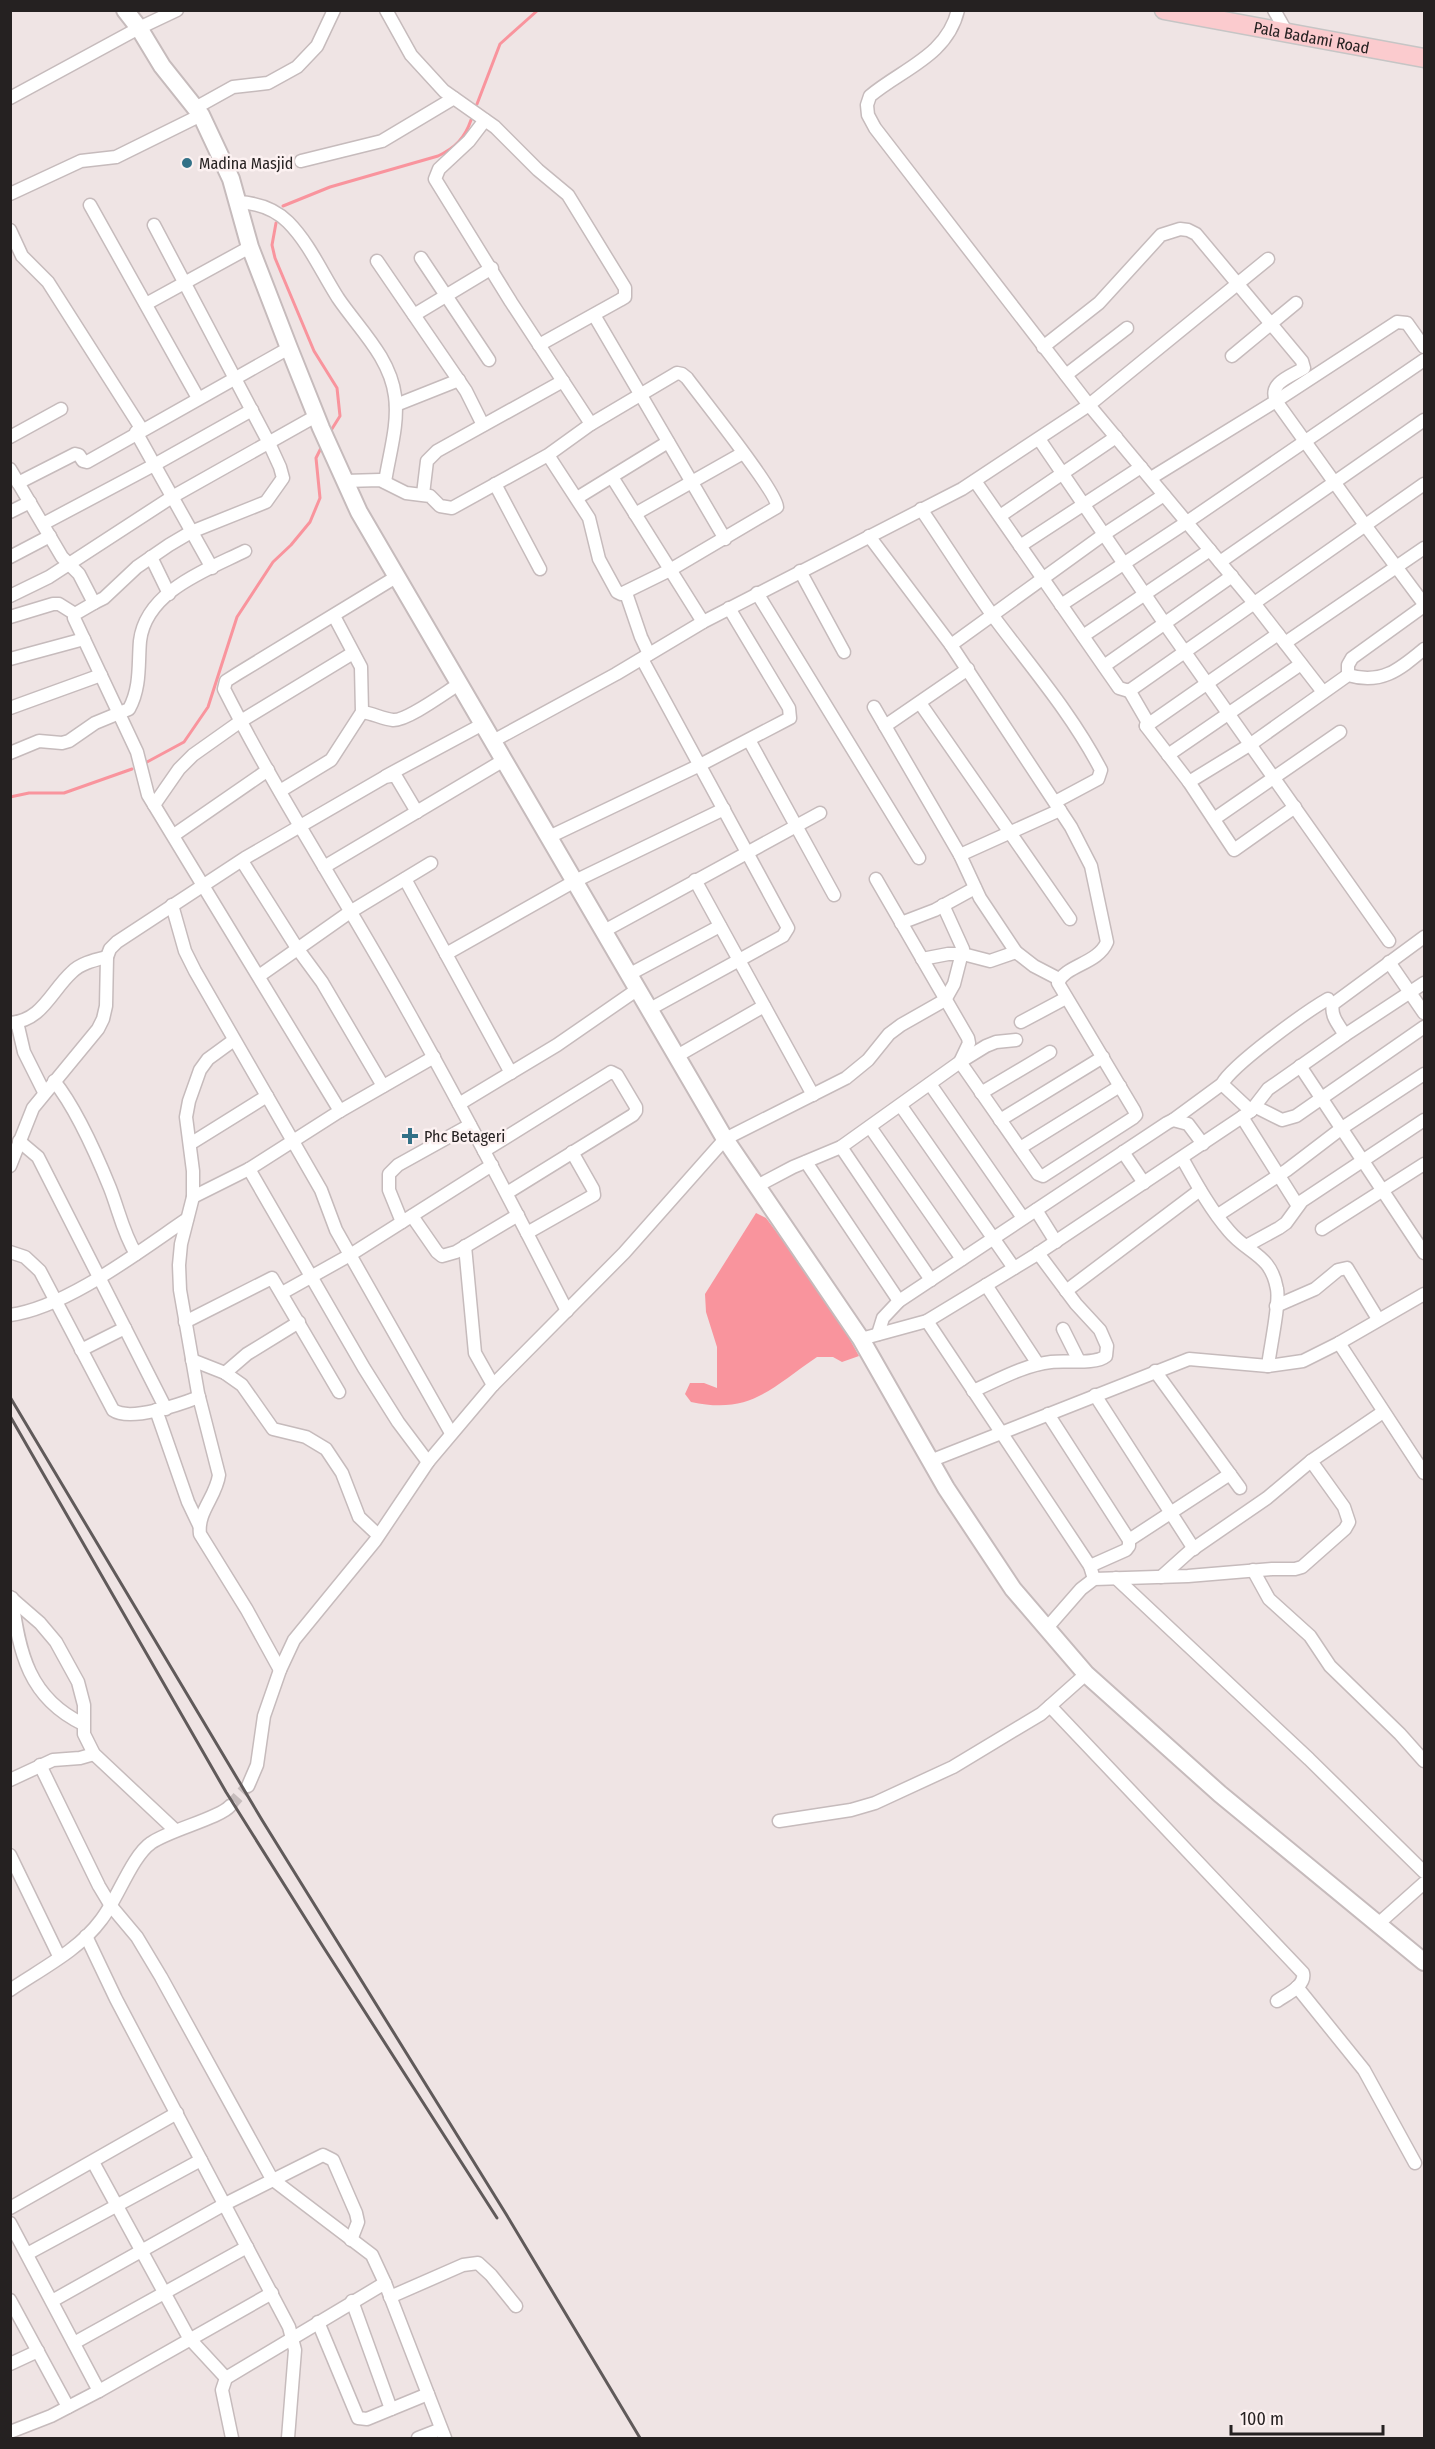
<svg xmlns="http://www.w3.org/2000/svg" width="1435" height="2449" font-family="'Fira Sans Condensed',sans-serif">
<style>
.water{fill:#f9949d}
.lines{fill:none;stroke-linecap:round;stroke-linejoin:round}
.stream{stroke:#f9949d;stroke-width:3}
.street-tunnel{stroke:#c7bdbd;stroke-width:12;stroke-dasharray:12 6;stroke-linecap:butt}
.street-casing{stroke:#c6bbbc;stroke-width:15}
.secondary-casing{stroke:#c6bbbc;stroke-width:20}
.primary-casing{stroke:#c6c5c5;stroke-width:21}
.street{stroke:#fff;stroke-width:12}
.secondary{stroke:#fff;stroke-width:16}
.primary{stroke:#fbcbce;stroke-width:18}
.rail{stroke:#605a5a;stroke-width:3}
.poi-dot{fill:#337187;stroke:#fcf1f1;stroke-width:2}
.labels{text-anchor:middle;stroke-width:5;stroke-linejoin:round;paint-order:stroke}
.street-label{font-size:16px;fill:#252121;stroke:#fcf1f1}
.poi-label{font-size:16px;fill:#252121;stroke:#fcf1f1;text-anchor:start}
</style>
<rect width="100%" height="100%" fill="#efe4e4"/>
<!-- water -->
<path class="water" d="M756,1213L766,1218L828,1300L859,1356L842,1362L833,1357H817C771,1388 751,1415 691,1402L685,1394L690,1383H704L717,1388V1347L706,1312L705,1294Z"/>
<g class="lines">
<!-- stream -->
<g class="stream">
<path d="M477,104L500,44L538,10"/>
<path d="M283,206L330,187L438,156C455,148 465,138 471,120"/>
<path d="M276,223L272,245L275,258L314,351L337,388L340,416L330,432"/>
<path d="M147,762L184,742L208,707L237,617L273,562L291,545L310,522L320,498L316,458L322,446"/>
<path d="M10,797L29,793H64L132,769"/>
</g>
<!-- street-tunnel -->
<path class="street-tunnel" d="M230,1806L248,1786"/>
<defs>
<g id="street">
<path d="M386,10L411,55L444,91L495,127L538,170L568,195L625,288V297L620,300L539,345"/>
<path d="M1274,10L1287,33"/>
<path d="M10,98L139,28L177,10"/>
<path d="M197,107L233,87L268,83L297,67L317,46L334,10"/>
<path d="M485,120L469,141L439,169L435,179L511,302L591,424"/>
<path d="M301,161L382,141L454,98"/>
<path d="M10,194L81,161L116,157L201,115"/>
<path d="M238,202C257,203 274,208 288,222C309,243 322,273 338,298C359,329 390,357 395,396C399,424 389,455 385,482"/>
<path d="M90,205L198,398"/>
<path d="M10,230L22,256L48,282L141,428L136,432L212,568"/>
<path d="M421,258L489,360"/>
<path d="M1268,259L1089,405L1254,603L1323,692"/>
<path d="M377,261L466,391L483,425"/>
<path d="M146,304L250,247"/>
<path d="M414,315L492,268"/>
<path d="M594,315L725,539"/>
<path d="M1043,347L1099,303L1161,235L1180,229L1188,230L1196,234L1302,361L1304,368C1292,376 1268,382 1276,401L1365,525L1424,604"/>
<path d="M1232,356L1296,303"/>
<path d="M1066,375L1127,328"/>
<path d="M396,405L459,380"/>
<path d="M10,437L61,409"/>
<path d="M1039,439L1165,624L1389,941"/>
<path d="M10,469L62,557L79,574L94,603L75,614L74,618L137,752L148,795L340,1111"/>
<path d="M612,477L703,622"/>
<path d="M1151,478L1276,401L1397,322L1407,323L1424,347"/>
<path d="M345,481L380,480L406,493L430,496L440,506L452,508L548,455L591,424L677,373L682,374L687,378C700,396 778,493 777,507L670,570L621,594L617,592L599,559L589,518L548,455"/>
<path d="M975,481L1119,688L1129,691L1424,484"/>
<path d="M18,483L75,454L79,455L83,461L87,462L289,348"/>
<path d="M495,484L540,569"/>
<path d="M423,494L427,461L437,451L563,381"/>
<path d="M577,498L668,442"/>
<path d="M921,509C945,544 968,581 993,616C1031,667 1072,714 1101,770L1098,779L1055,802"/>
<path d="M10,512L30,502"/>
<path d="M635,514L743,453"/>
<path d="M1000,516L1116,437"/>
<path d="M43,524L154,465L252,410"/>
<path d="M869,536L951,645L1071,827L1091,866L1107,942C1098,964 1065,965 1058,983L1134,1110L1136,1115L1133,1118L1043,1176L1038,1174L960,1062L969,1043L968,1038L876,879"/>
<path d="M1020,546L1141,467"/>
<path d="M10,557L50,536"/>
<path d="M151,557L169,594"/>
<path d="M1220,562L1424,420"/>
<path d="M800,571L844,652"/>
<path d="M396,577L237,674L226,681L224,689C280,800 349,904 409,1013C464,1111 516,1211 567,1311"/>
<path d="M626,593L641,637L649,654"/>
<path d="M757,593L919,858"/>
<path d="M10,596L49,577L172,497L316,416"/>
<path d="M94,603L104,598L137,567L169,545L191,532L266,502L283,478L280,467L269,443L154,225"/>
<path d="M1061,605L1187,522L1424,360"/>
<path d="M10,617L53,604H59L75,614"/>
<path d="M1083,636L1210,550"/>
<path d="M1285,643L1424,548"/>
<path d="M951,645L1103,535L1164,495"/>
<path d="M10,659L84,639"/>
<path d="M642,659L788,928L783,936L650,1009"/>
<path d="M1104,666L1232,576"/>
<path d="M1348,675V665L1352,658L1424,606"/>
<path d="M1129,690L1147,721L1146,726L1189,782L1234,850L1295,807"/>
<path d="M920,703L1070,919"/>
<path d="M874,707L960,855L980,898L1016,952L1034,966L1059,979"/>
<path d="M10,708L101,675"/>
<path d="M362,712C372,713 383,719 393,720C407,721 446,692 459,684"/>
<path d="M885,726L968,669"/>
<path d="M1146,726L1278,634"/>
<path d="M749,740L834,895"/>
<path d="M493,741L616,674L703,622L962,489L1089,405L875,128L868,115L867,105L870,96C902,69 947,56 958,10"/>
<path d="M10,753L39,741L62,743L69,741L95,723L129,709C141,687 138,664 140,641C146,591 207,570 245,551"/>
<path d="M1168,755L1301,664"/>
<path d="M386,776L483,724"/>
<path d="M1189,782L1251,744L1348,675C1382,685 1400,669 1424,649"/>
<path d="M280,791L331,760L362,712L361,667L334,616"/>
<path d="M154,805L179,769L193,755L241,721L353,653"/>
<path d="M1214,819L1340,732"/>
<path d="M174,835L268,770"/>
<path d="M549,837L700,765L790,718L789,708L729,608"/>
<path d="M960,855L1060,810"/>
<path d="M242,861L297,948L322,982L383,1086"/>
<path d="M324,867L504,760"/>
<path d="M405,879L511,1073"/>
<path d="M695,880L813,1095"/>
<path d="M172,905L185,951L195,971L321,1190L336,1230L451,1433"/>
<path d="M901,923L935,910L975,888"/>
<path d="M604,931L820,813"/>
<path d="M446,954L575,881L724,809"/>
<path d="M922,959L948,954H963L990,961L1016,952"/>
<path d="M1389,962L1424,1013"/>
<path d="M630,974L720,926"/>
<path d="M259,976L350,912L431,863"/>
<path d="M17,1022L24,1052L44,1092"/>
<path d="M1021,1022L1066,998"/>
<path d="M10,1023C42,1021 51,991 72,972C81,963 95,960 107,957"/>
<path d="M1345,1035L1424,983"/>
<path d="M234,1040L208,1059L200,1070L189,1101L186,1117L193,1171V1197L181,1244L179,1265L180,1290L198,1393L219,1475C216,1497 197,1512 200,1534L247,1610L280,1670"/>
<path d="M677,1056L764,1006"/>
<path d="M1300,1066L1424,1253"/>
<path d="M54,1081C75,1107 97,1156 110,1188C119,1211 123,1233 136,1254"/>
<path d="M930,1084L1023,1218"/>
<path d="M1222,1084L1251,1111"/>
<path d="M981,1093L1050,1052"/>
<path d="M459,1104L557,1045L638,989"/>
<path d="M901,1106L1014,1268"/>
<path d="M1256,1107L1282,1120L1296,1116L1424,1027"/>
<path d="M1242,1117L1298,1206"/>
<path d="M1000,1120L1103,1057"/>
<path d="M1173,1120L1222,1084C1233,1064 1307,1011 1328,999"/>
<path d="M870,1127L962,1259"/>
<path d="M19,1141L38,1157L166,1409"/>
<path d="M190,1144L267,1096"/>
<path d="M841,1147L931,1280"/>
<path d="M1020,1148L1120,1086"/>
<path d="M484,1151L611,1072L617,1075L636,1107V1111L633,1115L507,1193"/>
<path d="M1123,1152L1144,1183"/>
<path d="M1182,1158C1196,1183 1210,1209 1229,1231C1248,1254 1271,1254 1277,1289C1280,1304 1270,1348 1268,1366"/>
<path d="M806,1162L899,1301"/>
<path d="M10,1166L33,1108L98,1029L103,1019L106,1006L107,957L110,949L117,942L245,858L385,777L395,775L417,812"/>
<path d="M249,1169L364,1368L398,1422L428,1462"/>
<path d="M757,1186L793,1167L841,1147L960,1062L986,1046L996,1042L1016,1040"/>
<path d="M193,1197L249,1169L340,1111L434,1057"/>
<path d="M1036,1210L1056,1242"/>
<path d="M1218,1215L1287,1170L1342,1128L1424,1074"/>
<path d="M412,1216L437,1252L442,1256L456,1252L518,1215"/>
<path d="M402,1222L389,1190V1174L398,1165L470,1125"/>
<path d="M1322,1229L1424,1164"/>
<path d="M527,1233L594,1195L593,1189L572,1152"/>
<path d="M465,1246L475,1353L493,1385"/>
<path d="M1246,1246L1279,1228L1286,1223L1302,1201L1424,1120"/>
<path d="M10,1252L25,1257L40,1271L113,1410C130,1422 181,1404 199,1397"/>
<path d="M986,1285L1038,1364"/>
<path d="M1066,1291L1200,1190"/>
<path d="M282,1293L350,1255L492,1165"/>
<path d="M1276,1306L1315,1289L1338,1270L1347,1268L1378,1319"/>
<path d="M10,1315C66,1308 141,1250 187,1219"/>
<path d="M927,1321L1090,1566L1094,1579"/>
<path d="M185,1322L272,1278L339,1392"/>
<path d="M1063,1329L1079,1361"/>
<path d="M878,1334L883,1318L899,1301L1167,1123L1173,1120L1188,1124L1203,1144"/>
<path d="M861,1339L927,1321L1034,1256L1251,1111L1268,1089L1345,1035C1339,1025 1330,1016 1333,1004L1424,937"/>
<path d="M1339,1343L1424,1473"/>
<path d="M81,1350L125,1328"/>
<path d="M192,1360L225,1373L242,1385L273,1429L306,1437L326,1449L342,1473L359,1517L378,1535"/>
<path d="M1155,1371L1240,1488"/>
<path d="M225,1373L247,1354L299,1322"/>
<path d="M973,1391C998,1380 1024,1365 1051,1362C1066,1360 1095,1365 1106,1356L1107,1346L1100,1330L1076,1304L1038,1253"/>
<path d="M1095,1395L1194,1549"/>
<path d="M156,1410L188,1502L199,1525"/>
<path d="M1048,1414L1129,1540V1546L1126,1550L1090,1566"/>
<path d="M930,1461L1189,1359L1268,1366L1303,1361L1339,1343L1424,1294"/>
<path d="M1129,1540L1230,1474"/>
<path d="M1253,1570L1269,1599L1310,1636L1330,1666L1400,1734L1424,1761"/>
<path d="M1161,1577L1190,1551L1267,1498L1311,1461L1383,1412"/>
<path d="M1116,1578L1309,1759L1424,1872"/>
<path d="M10,1597L40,1623L56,1642L78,1682L84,1705V1734L94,1754L175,1830"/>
<path d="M12,1598C19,1653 29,1698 83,1724"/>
<path d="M1046,1629L1081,1589L1094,1579L1188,1576L1272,1569H1295L1302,1567L1345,1529L1349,1522L1344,1507L1311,1461"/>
<path d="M1050,1706L1303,1973C1306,1986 1287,1994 1277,2001"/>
<path d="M40,1765L99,1886L111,1906L137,1937L161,1977L272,2179L372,2255L385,2283"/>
<path d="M10,1780L53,1760L80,1758L94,1754"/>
<path d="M248,1786L257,1765L264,1716L280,1670L294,1640L375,1541L428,1462L493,1385L624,1253L725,1139L846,1078L868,1060L889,1034L901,1025L945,1000L954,984L963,949L943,905"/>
<path d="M779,1821L851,1810L875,1803L953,1767L1041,1714L1086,1674"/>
<path d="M10,1855L59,1956"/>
<path d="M1378,1924L1424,1883"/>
<path d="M86,1936L116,1999L289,2327L295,2350L288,2438"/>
<path d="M1297,1987L1364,2070L1415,2163"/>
<path d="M10,1990C41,1969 79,1950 101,1920C117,1900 132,1856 151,1843C169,1830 220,1818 230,1806"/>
<path d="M93,2162L189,2338L226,2378"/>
<path d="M10,2208L177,2113"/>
<path d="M10,2223L99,2391L272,2293"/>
<path d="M27,2254L201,2160"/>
<path d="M390,2297L463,2265L478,2263L491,2275L516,2306"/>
<path d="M10,2300L68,2407"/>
<path d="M52,2301L225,2204L323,2155L333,2160L356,2213L358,2222L351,2240"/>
<path d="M352,2301L391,2409"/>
<path d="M318,2322L358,2418L367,2419L428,2394"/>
<path d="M74,2343L247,2247"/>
<path d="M10,2364L38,2351"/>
<path d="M10,2432L51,2416L99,2391"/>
<path d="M232,2438L222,2390L226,2378L385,2283L445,2438"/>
<path d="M418,2438L441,2429"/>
</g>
<path id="secondary" d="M125,10L139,28L162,66L201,115L231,179L250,247L289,348L321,428L359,512L725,1139L861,1339L946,1488L1013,1589L1086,1674L1220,1794L1424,1962"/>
<g id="primary">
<path id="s1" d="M1164,10L1424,58"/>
</g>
</defs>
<!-- street casing -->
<use href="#street" class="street-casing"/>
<!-- secondary casing -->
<use href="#secondary" class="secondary-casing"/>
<!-- primary casing -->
<use href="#primary" class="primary-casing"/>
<!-- street -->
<use href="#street" class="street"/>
<!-- secondary -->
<use href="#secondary" class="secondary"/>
<!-- primary -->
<use href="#primary" class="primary"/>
<!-- rail -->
<g class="rail">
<path d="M10,1397L262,1820L506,2214L640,2438"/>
<path d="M10,1416L226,1792L324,1948L497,2218"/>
</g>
</g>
<!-- markers -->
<g class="poi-dot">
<circle cx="187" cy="163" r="6"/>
<path d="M407 1127h6v6h6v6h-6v6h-6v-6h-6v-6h6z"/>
</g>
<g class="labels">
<!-- street labels -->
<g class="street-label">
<text dy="6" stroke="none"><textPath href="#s1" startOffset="150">Pala Badami Road</textPath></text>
</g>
<!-- poi labels -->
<g class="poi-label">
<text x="199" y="169">Madina Masjid</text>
<text x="424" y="1142">Phc Betageri</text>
</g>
</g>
<!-- border -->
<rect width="1435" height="2449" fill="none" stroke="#252121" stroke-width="24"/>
<!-- scale -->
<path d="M1231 2425v9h152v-9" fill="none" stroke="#252121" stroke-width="3"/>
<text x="1240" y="2425" font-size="18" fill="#252121" stroke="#fcf1f1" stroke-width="4.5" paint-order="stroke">100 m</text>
</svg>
